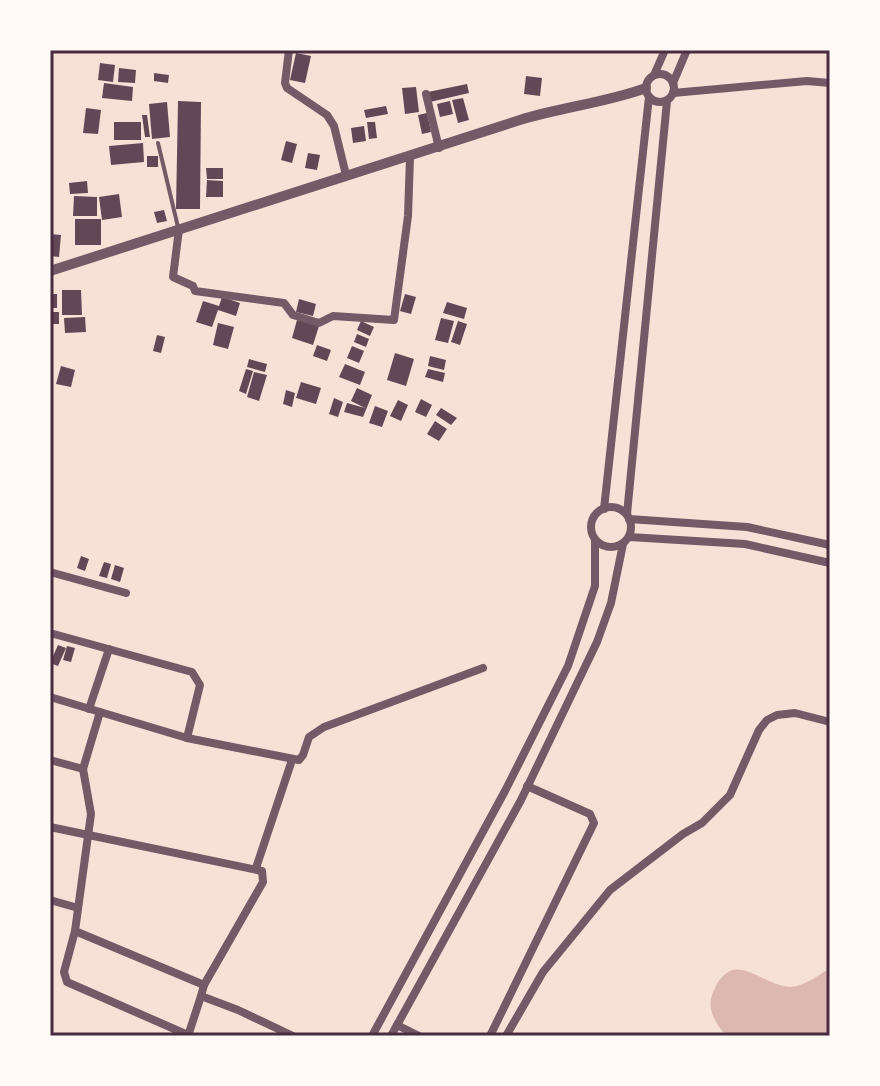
<svg xmlns="http://www.w3.org/2000/svg" width="880" height="1086" font-family="'Space Grotesk',sans-serif">
<style>
.water{fill:#dcb8b0}
.building{fill:#644757}
.lines{fill:none;stroke-linecap:round;stroke-linejoin:round}
.service{stroke:#755966;stroke-width:4}
.minor{stroke:#755966;stroke-width:8}
.tertiary{stroke:#755966;stroke-width:10}
.neatline{fill:none;stroke:#4a2c40;stroke-width:3}
</style>
<rect width="100%" height="100%" fill="#f7e1d7"/>
<!-- water -->
<path class="water" d="M830,968V1036H726C715,1022 705,1008 714,990C734,947 759,985 790,987C803,987 819,975 830,968Z"/>
<!-- building -->
<g class="building">
<path d="M296,53L311,56L305,83L290,80Z"/>
<path d="M100,63L115,65L113,82L98,80Z"/>
<path d="M119,68L136,70L135,83L118,82Z"/>
<path d="M154,73L169,75L168,83L154,81Z"/>
<path d="M526,76L542,78L540,96L524,94Z"/>
<path d="M104,83L133,87L132,101L102,98Z"/>
<path d="M467,84L469,93L430,102L428,92Z"/>
<path d="M416,87L419,112L405,114L402,88Z"/>
<path d="M463,98L469,120L458,123L452,100Z"/>
<path d="M178,101L201,102L200,209H176Z"/>
<path d="M450,101L453,114L440,117L437,104Z"/>
<path d="M167,102L170,137L152,139L149,104Z"/>
<path d="M386,106L388,114L366,118L364,110Z"/>
<path d="M86,108L101,110L98,134L83,133Z"/>
<path d="M427,113L431,132L422,134L418,115Z"/>
<path d="M142,115H147L150,137H145Z"/>
<rect x="114" y="122" width="27" height="18"/>
<path d="M367,122H375L377,138L369,139Z"/>
<path d="M364,126L366,141L353,143L351,128Z"/>
<path d="M286,141L297,144L292,163L281,160Z"/>
<path d="M143,143L144,162L111,165L109,146Z"/>
<path d="M308,153L320,155L317,170L305,168Z"/>
<rect x="147" y="156" width="11" height="11"/>
<path d="M206,168H223V179H207Z"/>
<path d="M207,180L223,181V197H206Z"/>
<path d="M87,181L88,193L70,194L69,183Z"/>
<path d="M119,194L122,217L102,220L99,197Z"/>
<path d="M74,196L97,197V216H73Z"/>
<path d="M164,210L167,221L157,223L154,212Z"/>
<rect x="75" y="219" width="26" height="26"/>
<path d="M50,234L61,235L59,257L50,256Z"/>
<path d="M62,290H81L82,315H62Z"/>
<rect x="50" y="294" width="7" height="14"/>
<path d="M405,294L416,297L411,314L400,311Z"/>
<path d="M222,297L240,303L236,316L218,310L212,327L196,322L203,301L219,306Z"/>
<path d="M299,299L316,304L313,316L296,312Z"/>
<path d="M447,302L467,308L464,319L443,313Z"/>
<rect x="50" y="312" width="9" height="12"/>
<path d="M85,317L86,332L65,333L64,318Z"/>
<path d="M441,318L454,321L448,343L435,340Z"/>
<path d="M297,320L319,326L313,345L292,338Z"/>
<path d="M361,321L374,327L370,336L357,330Z"/>
<path d="M458,321L467,324L460,345L451,342Z"/>
<path d="M218,323L234,327L228,349L213,345Z"/>
<path d="M357,334L369,339L366,347L354,342Z"/>
<path d="M157,335L165,337L161,353L153,351Z"/>
<path d="M317,345L331,350L327,361L313,356Z"/>
<path d="M352,346L364,351L359,363L347,358Z"/>
<path d="M395,353L414,359L406,386L387,380Z"/>
<path d="M430,356L446,360L444,370L428,366Z"/>
<path d="M249,359L267,364L265,372L247,367Z"/>
<path d="M345,364L365,372L360,385L339,377Z"/>
<path d="M61,366L75,370L71,387L56,384Z"/>
<path d="M246,369L253,371L246,394L239,391Z"/>
<path d="M428,369L445,373L443,382L425,377Z"/>
<path d="M254,372L267,375L259,401L247,397Z"/>
<path d="M301,382L321,388L316,404L296,398Z"/>
<path d="M357,388L372,395L363,417L344,412L347,403L365,408L351,401Z"/>
<path d="M286,390L295,393L292,407L283,404Z"/>
<path d="M334,398L343,402L338,417L329,414Z"/>
<path d="M421,399L432,405L426,417L415,412Z"/>
<path d="M398,400L408,405L401,421L390,416Z"/>
<path d="M375,406L388,411L382,427L369,423Z"/>
<path d="M441,408L457,418L451,425L436,415Z"/>
<path d="M435,421L447,429L439,441L427,434Z"/>
<path d="M81,556L89,559L85,571L77,568Z"/>
<path d="M104,562L111,564L107,578L99,576Z"/>
<path d="M115,565L124,568L120,582L111,579Z"/>
<path d="M58,645L66,648L58,666L50,663Z"/>
<path d="M67,646L75,648L71,662L63,660Z"/>
</g>
<g class="lines">
<!-- service -->
<path class="service" d="M158,143L178,227"/>
<!-- minor -->
<g class="minor">
<path d="M289,50L285,83L287,88L327,115L334,126L346,175"/>
<circle cx="660" cy="88" r="14"/>
<path d="M654,75L665,50"/>
<path d="M673,83L687,50"/>
<path d="M673,93L807,81L830,83"/>
<path d="M426,94L439,148"/>
<path d="M179,229L173,277L193,286L195,291L284,303L293,315L319,323L333,316L394,320L408,216L410,157"/>
<circle cx="611" cy="527" r="20"/>
<path d="M604,509L649,97"/>
<path d="M627,514L667,101"/>
<path d="M629,519L747,527L830,545"/>
<path d="M629,537L745,544L830,563"/>
<path d="M50,572L126,593"/>
<path d="M50,633L192,672L200,685L187,738"/>
<path d="M50,697L187,738L299,760L303,755L309,737L324,727L483,668"/>
<path d="M89,709L109,649"/>
<path d="M50,760L83,769L100,712"/>
<path d="M83,769L91,814L75,931L204,985"/>
<path d="M50,827L262,871L263,882L204,985L201,996"/>
<path d="M256,868L292,760"/>
<path d="M50,900L78,908"/>
<path d="M75,931L64,972L67,982L188,1035"/>
<path d="M397,1025L419,1036"/>
<path d="M188,1036L201,996L238,1010L293,1036"/>
<path d="M372,1036L505,791L568,666L595,586V540"/>
<path d="M391,1036L521,800L597,642L611,603L623,544"/>
<path d="M490,1036L594,823L590,814L527,786"/>
<path d="M506,1036L543,972L610,890L683,834L702,823L730,795L759,730L767,720L777,715L795,713L830,722"/>
</g>
<!-- tertiary -->
<path class="tertiary" d="M50,271L520,120C561,107 605,103 646,88"/>
</g>
<!-- border -->
<rect width="880" height="1086" fill="none" stroke="#fffaf5" stroke-width="104"/>
<rect x="52" y="52" width="776" height="982" class="neatline"/>
</svg>
